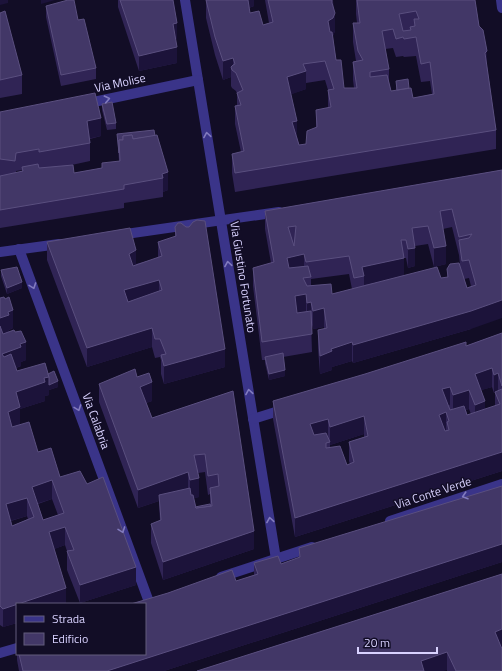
<svg xmlns="http://www.w3.org/2000/svg" width="502" height="671" font-family="'Titillium Web',sans-serif">
<style>
.lines{fill:none;stroke-linecap:round;stroke-linejoin:round}
.minor{stroke:#3a3489;stroke-width:10}
.wall{fill:#302455;fill-rule:evenodd}
.shaded-wall{fill:#1c133a}
.building{fill:#423767;stroke:#5a4f7f;fill-rule:evenodd}
.oneway{stroke:#827bbe}
.labels{text-anchor:middle;stroke-width:3;stroke-linejoin:round;paint-order:stroke}
.street-label{font-size:12px;fill:#d9d2ff;stroke:#120d26}
</style>
<rect width="100%" height="100%" fill="#120d26"/>
<g class="lines">
<!-- minor -->
<g class="minor">
<path d="M185,0L276,559"/>
<path d="M501,0L502,8"/>
<path d="M84,104L198,80"/>
<path d="M119,235L279,212"/>
<path d="M19,249L149,602"/>
<path d="M0,252L59,244"/>
<path d="M253,419L285,409"/>
<path d="M390,521L502,484"/>
<path d="M221,577L312,547"/>
<path d="M0,653L17,648"/>
</g>
</g>
<!-- wall -->
<g class="wall">
<path d="M118,0H173L177,39H175L177,63L139,71L118,7Z"/>
<path d="M206,0H254V6L249,8L250,13L263,25L269,23L265,0H333L335,31L333,36V37L336,60L344,88H354L353,80V62L356,61L353,42V23H357L356,14V0H475L479,26L487,66L496,130V149L235,192L232,173V154L241,152L235,124V106L237,105V94L236,91L232,88L231,86V77L223,80L215,55L206,18ZM393,48L396,57L403,56L404,57L416,56L421,82L430,81L432,94L413,98L409,88L396,81V91H391L389,82V69L385,49ZM325,80L328,90V108L316,110V128L306,144L299,145L297,137L291,94L306,89V83Z"/>
<path d="M46,6L78,20L96,68V79L61,86L46,17Z"/>
<path d="M0,13L22,75V94L0,98Z"/>
<path d="M102,104L116,123V129L107,130L102,110Z"/>
<path d="M0,112L101,136L90,139V161L67,166L74,173L102,168L119,161L117,134L155,136L168,190L163,192V197L124,203V208L0,228ZM22,170V171L16,173V171Z"/>
<path d="M502,170L471,329L353,363L352,361L332,367V370L320,374L318,349V330L324,329V327L313,329L311,321L312,352L283,357L285,376L269,380L265,363V360H262L253,286V268L271,263L265,229V211ZM452,227L459,255L460,265L447,269V277L441,278L404,275V258H406L408,268L415,266V246L428,244L434,267L446,264L443,229ZM349,274L352,289L332,294L311,285V279ZM469,278L471,286L467,288L464,279Z"/>
<path d="M175,227L225,367L164,384L161,374V360L160,357L155,358L152,347L87,367L47,260V242L136,264L158,258V242L175,237Z"/>
<path d="M1,270L22,288L7,294L1,276Z"/>
<path d="M0,298L13,328L9,330V332L26,360L21,362V366L16,368L17,371L48,374L58,387L49,390V395L45,396V401L20,409V425L38,452L60,477L136,585L80,603L67,570V551L65,545L54,549L66,604H17V623L3,627L0,625ZM52,499L58,515L43,520L38,504ZM27,516L28,519L12,526L11,521Z"/>
<path d="M502,333V471L295,537L273,419V401L466,346ZM492,387L494,393H495V406L485,409L481,390ZM469,409L471,414L467,415L466,410ZM364,434V437L349,442V461L350,464L347,465L330,448V444V445Z"/>
<path d="M137,377L152,401L146,403L152,418L233,391L254,549L163,580L151,543V524L160,521L159,501L138,508L99,402V384ZM205,472L208,495L210,494V505L195,507L194,498L199,497L198,473Z"/>
<path d="M299,548L502,562L164,671H19L17,660V642V654H145L236,581L254,575V563L281,564L299,558Z"/>
<path d="M502,647L501,648L502,671H447V670L197,671Z"/>
</g>
<!-- shaded-wall -->
<g class="shaded-wall">
<path d="M0,0H8V3L0,5Z"/>
<path d="M41,0H55L41,4Z"/>
<path d="M246,0H254V6L246,9Z"/>
<path d="M332,0H333V16L335,13V31L333,36L328,39V21Z"/>
<path d="M177,23V39L173,40V24Z"/>
<path d="M177,47V63L139,71V56Z"/>
<path d="M487,51V70L485,53Z"/>
<path d="M233,58V71L231,67V77L223,80V61Z"/>
<path d="M306,71V89L287,96V77Z"/>
<path d="M101,118V136L87,139V121Z"/>
<path d="M297,121V139L292,122Z"/>
<path d="M168,172V190L163,192V178L162,174Z"/>
<path d="M446,246V264L434,267V248Z"/>
<path d="M415,248V266L408,268V249Z"/>
<path d="M136,250V268L129,272V254Z"/>
<path d="M304,254V272L287,277V258Z"/>
<path d="M404,258V277L364,285V276L362,267Z"/>
<path d="M159,280V298L124,308V290Z"/>
<path d="M22,282V288L7,294V288Z"/>
<path d="M306,294V312L295,314V296Z"/>
<path d="M502,300V318L471,329L353,363V345Z"/>
<path d="M311,302V321L307,322V303Z"/>
<path d="M324,308V327L313,329V311Z"/>
<path d="M13,310V328L9,330V333L0,336V318L8,312Z"/>
<path d="M152,328V347L87,367V348Z"/>
<path d="M26,342V360L21,362V366L2,372V354Z"/>
<path d="M352,342V361L332,367V370L320,374V356L331,349Z"/>
<path d="M225,349V367L164,384V366Z"/>
<path d="M492,368V387L475,392V374Z"/>
<path d="M285,370V376L269,380V374Z"/>
<path d="M498,373V392L494,393V375Z"/>
<path d="M49,377L58,381V387L49,390V395L45,396V401L20,409V425L8,430V412L16,392L44,378Z"/>
<path d="M152,382V401L140,405V387Z"/>
<path d="M450,387V405L442,408V389Z"/>
<path d="M469,390V409L453,414V395Z"/>
<path d="M485,401V420L475,424V405Z"/>
<path d="M446,412V431L439,433V415Z"/>
<path d="M364,416V434L330,445V427Z"/>
<path d="M328,419V438L310,442V424Z"/>
<path d="M502,452V471L295,537V518Z"/>
<path d="M188,472V490L159,495V501L138,508V490Z"/>
<path d="M199,478V497L190,499V480Z"/>
<path d="M52,480V499L32,505V487Z"/>
<path d="M27,498V516L6,522V504Z"/>
<path d="M65,527V545L49,551V532Z"/>
<path d="M254,531V549L163,580V562Z"/>
<path d="M502,544V562L164,671H107Z"/>
<path d="M136,567V585L80,603V585Z"/>
<path d="M66,588V604H17Z"/>
<path d="M17,604V623L3,627V609Z"/>
<path d="M502,629V647L495,650V632Z"/>
<path d="M447,652V670L444,671H421V661Z"/>
</g>
<!-- building -->
<g class="building">
<path d="M68,0H74L78,20L84,19L96,68L61,75L46,6Z"/>
<path d="M120,0H173L177,23L173,24L177,47L139,56Z"/>
<path d="M206,0H248L250,13L259,11L263,25L273,22L268,0H332V3L335,13L333,18L328,21L330,32H332L336,60H341L344,88H357L353,62L363,60L358,51L353,23H360L357,0H475L479,26L483,30L487,51L485,53L496,130L235,173L232,154L244,151L235,106L241,105L237,93L243,90L236,73L232,70L231,67L233,65L235,64L233,58L223,61L215,37ZM416,11L419,19H414L415,26L410,27L411,30L403,31L399,14ZM393,29L396,39L403,37L404,39L416,37L421,64L430,62L434,94L413,98L411,88L391,91L387,75L370,77V72L389,69L382,31ZM325,61L334,89L328,90L331,107L316,110L317,127L307,131L306,144L299,145L292,122L297,121L287,77L306,71L303,64Z"/>
<path d="M5,11L22,75L0,80V13Z"/>
<path d="M408,79L409,88L397,90L396,81Z"/>
<path d="M95,93L101,118L87,121L90,143L39,152V149L16,153L15,161L0,159V112Z"/>
<path d="M112,102L116,123L107,124L102,104Z"/>
<path d="M154,130L155,136L133,139L132,135L123,136V140H119V153L117,134Z"/>
<path d="M132,135L133,139L157,135L168,172L162,174L163,178L124,185V189L0,210V176L23,171L22,167L38,164L39,168L73,165L74,173L102,168V163L120,161L119,140H123V136Z"/>
<path d="M502,170V300L471,311L353,345L352,342L331,349L332,351L320,356L318,330L327,328L324,308L313,311L311,302L307,303L306,294L295,296L297,313L311,311L312,334L262,342L253,268L274,262L265,211ZM452,209L459,237L472,234L469,238L459,240L462,261L469,260L476,285L467,288L459,263L450,264L447,269L448,277L441,278L437,267L332,294L331,284L307,286L303,278L311,277L308,266L289,268L287,258L304,254L306,262L349,256L354,278L364,276L362,267L404,258L401,240H406L408,249L415,248L412,228L428,226L434,248L446,246L440,211ZM296,226L294,246L288,227Z"/>
<path d="M197,220L205,221L225,349L164,366L161,355L166,354L160,339H155L152,328L87,348L47,242L130,228L136,250L129,254L133,266L162,256L158,242L176,236L175,227L178,223H181L186,227H189L193,222ZM159,280L162,290L128,302L124,290Z"/>
<path d="M17,267L22,282L7,288L1,270Z"/>
<path d="M4,297L5,299L9,297L13,310L8,312L9,315L0,318V298Z"/>
<path d="M0,326L3,334L14,330L15,332L21,331L26,342L20,344L21,347L2,354L4,357L11,354L17,371L45,363L49,377L44,378L45,382L16,392L20,407L8,412L12,427L29,422L38,452L51,448L60,477L80,471L87,484L103,477L136,567L80,585L67,551L74,550L65,527L49,532L66,588L3,609L0,606ZM52,480L64,513L43,520L32,487ZM27,498L34,517L12,526L6,504Z"/>
<path d="M502,333V386L498,373L494,375L492,368L475,374L485,401L475,405L469,390L453,395L450,387L442,389L450,410L464,406L467,415L500,404L495,392L502,389V452L295,518L273,401L365,374L466,342V346ZM446,412L449,421L447,422L449,430L445,431L439,415ZM364,416L368,436L349,442L354,462L347,465L340,446L326,448V443L330,442L326,433L314,435L310,424L328,419L330,427Z"/>
<path d="M283,353L285,370L269,374L265,357Z"/>
<path d="M135,369L137,377L149,373L152,382L140,387L152,418L233,391L254,531L163,562L151,524L161,520L159,495L190,488L191,495H193L196,508L212,506L210,488L219,486L218,474L208,476L205,454L194,455L199,478L190,480L188,472L138,490L99,384Z"/>
<path d="M54,371L58,381L49,385V377L48,374Z"/>
<path d="M502,486V544L107,671H23L19,654H145V604H131L168,593L232,570L236,581L258,574L254,563L278,556L281,564L300,557L299,548Z"/>
<path d="M210,504L211,506L196,508L195,507Z"/>
<path d="M502,574V629L495,632L502,649V671H456L447,652L421,661L424,671H197Z"/>
</g>
<!-- one-way arrows -->
<defs><path id="oneway-chevron" d="M-2-3.5L2.5 0L-2 3.5" fill="none" stroke-width="1.6" stroke-linecap="round" stroke-linejoin="round"/></defs>
<g class="oneway">
<use href="#oneway-chevron" transform="translate(107 99) rotate(-12)"/>
<use href="#oneway-chevron" transform="translate(207 135) rotate(-99)"/>
<use href="#oneway-chevron" transform="translate(228 264) rotate(-99)"/>
<use href="#oneway-chevron" transform="translate(33 286) rotate(70)"/>
<use href="#oneway-chevron" transform="translate(249 392) rotate(-99)"/>
<use href="#oneway-chevron" transform="translate(78 408) rotate(70)"/>
<use href="#oneway-chevron" transform="translate(465 496) rotate(162)"/>
<use href="#oneway-chevron" transform="translate(270 520) rotate(-99)"/>
<use href="#oneway-chevron" transform="translate(122 530) rotate(70)"/>
</g>
<g class="labels">
<!-- street labels -->
<g class="street-label">
<text transform="translate(120 83) rotate(-12)" y="4">Via Molise</text>
<text transform="translate(243 277) rotate(81)" y="4">Via Giustino Fortunato</text>
<text transform="translate(96 421) rotate(70)" y="4">Via Calabria</text>
<text transform="translate(433 493) rotate(-18)" y="4">Via Conte Verde</text>
</g>
</g>
<!-- legend -->
<rect x="16" y="603" width="130" height="52" fill="#120d26" stroke="#625c7d"/>
<rect x="24" y="616" width="20" height="6" fill="#3a3489" stroke="#625c7d"/>
<text x="52" y="623" font-size="12" fill="#d9d2ff">Strada</text>
<rect x="24" y="633" width="20" height="12" fill="#423767" stroke="#625c7d"/>
<text x="52" y="643" font-size="12" fill="#d9d2ff">Edificio</text>
<!-- scale -->
<path d="M358 647v6h79v-6" fill="none" stroke="#d9d2ff" stroke-width="2"/>
<text x="364" y="647" font-size="12" fill="#d9d2ff" stroke="#120d26" stroke-width="3" paint-order="stroke">20 m</text>
</svg>
